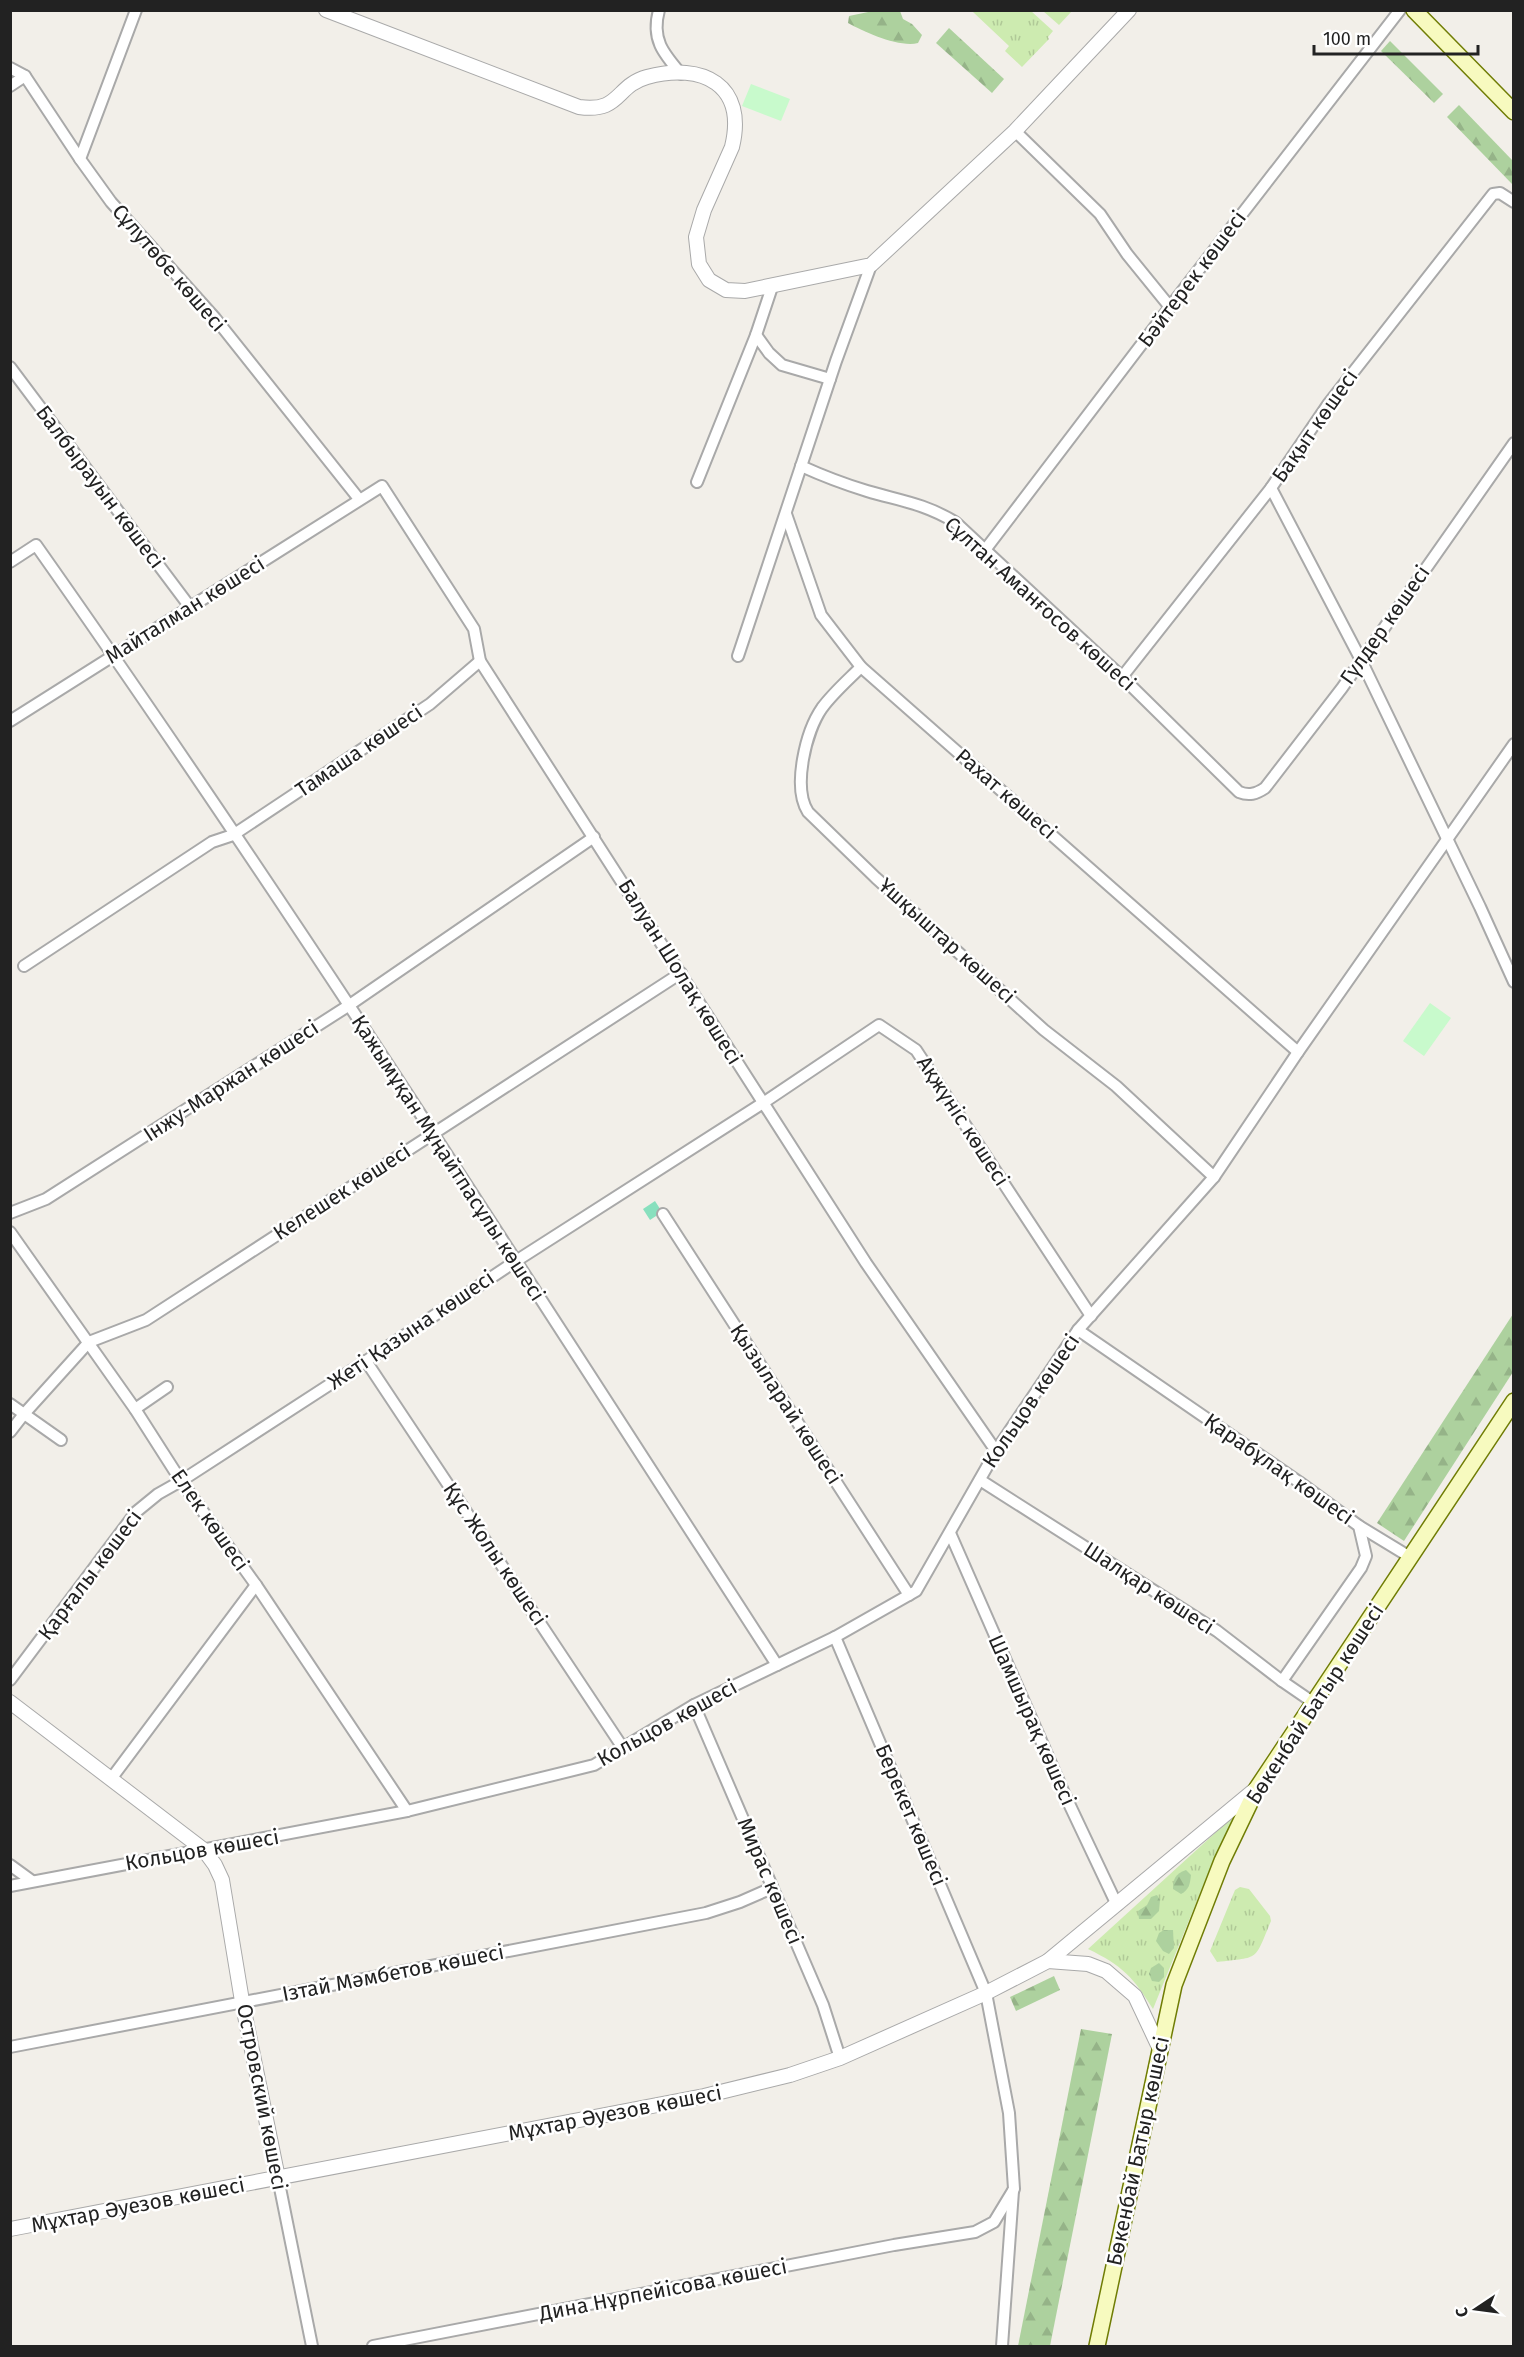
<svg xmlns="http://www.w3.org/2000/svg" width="1524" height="2357" font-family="'Fira Sans',sans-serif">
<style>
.grass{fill:url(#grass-tufts)}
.forest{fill:url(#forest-firs)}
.park{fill:#c8facc}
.pitch{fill:#88e0be}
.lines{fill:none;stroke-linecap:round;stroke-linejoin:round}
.minor-casing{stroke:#a9a9a9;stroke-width:14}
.tertiary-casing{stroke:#a9a9a9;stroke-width:16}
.secondary-casing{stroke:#707d05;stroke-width:18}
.minor{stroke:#fff;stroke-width:10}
.tertiary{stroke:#fff;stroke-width:14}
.secondary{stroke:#f7fabf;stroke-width:15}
.labels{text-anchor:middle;stroke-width:5;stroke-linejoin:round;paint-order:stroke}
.street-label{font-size:21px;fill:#222;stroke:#fff}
</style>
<defs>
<pattern id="grass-tufts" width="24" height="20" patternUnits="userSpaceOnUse" patternTransform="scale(1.5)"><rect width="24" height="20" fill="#cdebb0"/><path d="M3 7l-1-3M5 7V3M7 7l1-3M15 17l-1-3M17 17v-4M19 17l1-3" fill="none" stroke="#b0c997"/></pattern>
<pattern id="forest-firs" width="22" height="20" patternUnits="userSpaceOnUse" patternTransform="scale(1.5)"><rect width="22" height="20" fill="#add19e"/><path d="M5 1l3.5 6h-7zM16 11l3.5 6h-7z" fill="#95b388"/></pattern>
</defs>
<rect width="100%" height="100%" fill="#f2efe9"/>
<!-- grass -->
<g class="grass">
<path d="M974,11H1031L1053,31L1048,37L1049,39L1022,67L1005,51L1009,46L973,12Z"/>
<path d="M1043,11H1072L1059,25Z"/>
<path d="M1237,1813L1207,1876L1153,2009C1133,1977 1123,1966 1088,1949Z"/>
<path d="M1240,1887L1249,1889L1270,1916L1271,1921C1254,1961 1261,1957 1217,1962L1210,1951L1235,1890Z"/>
</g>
<!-- forest -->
<g class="forest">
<path d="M873,11H900L903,19L912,24L922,35L918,43C900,48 864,32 848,23L849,16Z"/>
<path d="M949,28L1004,79L992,93L936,43Z"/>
<path d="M1390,41L1443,94L1434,103L1381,51Z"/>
<path d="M1459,105L1513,161V185L1447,117Z"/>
<path d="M1513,1314V1372L1404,1541L1377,1523Z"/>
<path d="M1186,1870L1191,1875C1190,1884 1189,1890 1181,1894L1173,1889C1173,1879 1175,1874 1186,1870Z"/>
<path d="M1157,1895L1160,1900L1159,1911L1151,1919H1139L1138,1911L1147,1905L1151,1897Z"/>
<path d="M1164,1930H1173L1174,1948L1169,1954L1163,1951L1156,1941L1159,1933Z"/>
<path d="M1159,1963L1164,1968V1977L1159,1982L1152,1981L1149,1974L1151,1968Z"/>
<path d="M1054,1976L1060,1990L1016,2011L1010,1997Z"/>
<path d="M1081,2029L1112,2034L1050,2346H1018Z"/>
</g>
<!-- park -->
<g class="park">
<path d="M751,84L790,99L781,121L742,106Z"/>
<path d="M1430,1003L1451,1018L1424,1056L1403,1041Z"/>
</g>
<!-- pitch -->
<path class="pitch" d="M655,1201L662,1212L650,1220L643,1209Z"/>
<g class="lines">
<defs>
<g id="minor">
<path d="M136,10L80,159L111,202L215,318L359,499"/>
<path d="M659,10C651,39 663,53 681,74"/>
<path d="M10,68L25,76L80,159"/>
<path d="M10,86L25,76"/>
<path d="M1015,131L1100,214L1127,254L1170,307"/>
<path d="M756,335L769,353L782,365L830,379"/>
<path d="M10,367L190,607"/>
<path d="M801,466C823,476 844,484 867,491C901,501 923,503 955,522L1122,677L1239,792C1249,796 1256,794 1265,788L1342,688L1514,443"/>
<path d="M697,482L756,335L772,287"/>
<path d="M1271,488L1361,660L1480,907L1514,982"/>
<path d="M786,514L821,615L861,667L1298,1052"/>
<path d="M985,550L1170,307L1400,10"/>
<path d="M10,562L36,545C294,911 534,1289 777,1665"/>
<path d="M738,656L836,361L871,265"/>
<path d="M861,667C848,680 833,693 822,708C806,731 792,787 808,812L876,878L1044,1030L1116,1086L1214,1177"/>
<path d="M1122,677L1271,488L1329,403L1493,194L1500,193L1514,202"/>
<path d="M10,721L382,486L474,629L480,661L866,1263L996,1451"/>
<path d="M24,966L212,842L233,835L430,704L480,661"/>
<path d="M10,1213L46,1199L348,1006L594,837"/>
<path d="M663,1214L909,1595"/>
<path d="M10,1232L135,1409L181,1481L256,1585L407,1811"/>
<path d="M1078,1330L1299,1482L1359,1526L1366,1556L1361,1568L1282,1681"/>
<path d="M366,1361L623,1748"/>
<path d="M10,1404L61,1440"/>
<path d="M135,1409L167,1387"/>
<path d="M10,1432L24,1414L89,1342L146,1320L681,973"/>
<path d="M980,1480L1217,1631L1282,1681L1314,1703"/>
<path d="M1359,1526L1410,1557"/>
<path d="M950,1533L1064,1793L1117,1905"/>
<path d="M10,1680L136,1512L158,1494L181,1481L366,1361L516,1261L763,1103L879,1025L916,1050L1091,1316"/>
<path d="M694,1705L823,2005L840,2058"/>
<path d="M111,1779L256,1585"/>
<path d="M10,1865L32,1881"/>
<path d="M10,1886L407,1811L594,1765L694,1705L835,1637L916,1591L996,1451L1078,1330L1214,1177L1298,1052L1514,744"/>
<path d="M10,2047L706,1913L740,1902L772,1888"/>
<path d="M278,2178L312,2346"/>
<path d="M373,2346L894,2245L975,2232L994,2222L1014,2189L1009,2113L986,1993L835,1637"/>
<path d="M1002,2346L1013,2191"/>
</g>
<g id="tertiary">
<path d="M326,10L579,107C621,113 615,86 647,77C703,62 747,85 732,147L704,210L696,237L699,264L709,280L726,290L745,291L871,265L1015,131L1129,10"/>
<path d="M10,1702L204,1850L215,1865L222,1880L242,2001L278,2178"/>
<path d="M1048,1961L1257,1788"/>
<path d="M10,2229L704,2096L790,2075L840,2058L986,1993L1048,1961L1088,1964L1106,1971L1135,1996L1159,2047"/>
</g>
<g id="secondary">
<path d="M1414,10L1514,112"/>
<path d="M1097,2346L1174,1985L1222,1861L1257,1788L1514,1401"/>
</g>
</defs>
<!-- minor casing -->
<use href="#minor" class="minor-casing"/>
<!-- tertiary casing -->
<use href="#tertiary" class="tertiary-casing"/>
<!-- secondary casing -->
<use href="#secondary" class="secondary-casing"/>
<!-- minor -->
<use href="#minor" class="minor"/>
<!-- tertiary -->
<use href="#tertiary" class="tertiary"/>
<!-- secondary -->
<use href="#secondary" class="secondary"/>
</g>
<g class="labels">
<!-- street labels -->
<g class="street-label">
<text transform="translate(169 268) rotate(49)" y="7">Сұлутөбе көшесі</text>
<text transform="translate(1192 279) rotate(-53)" y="7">Бәйтерек көшесі</text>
<text transform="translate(1315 426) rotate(-55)" y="7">Бақыт көшесі</text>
<text transform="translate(100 487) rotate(53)" y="7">Балбырауын көшесі</text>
<text transform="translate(1040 604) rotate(42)" y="7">Сұлтан Аманғосов көшесі</text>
<text transform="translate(185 610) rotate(-32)" y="7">Майталман көшесі</text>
<text transform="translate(1385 625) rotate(-55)" y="7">Гүлдер көшесі</text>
<text transform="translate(359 751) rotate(-34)" y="7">Тамаша көшесі</text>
<text transform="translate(1006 794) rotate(41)" y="7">Рахат көшесі</text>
<text transform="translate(947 941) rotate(42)" y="7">Ұшқыштар көшесі</text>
<text transform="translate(680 972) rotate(58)" y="7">Балуан Шолақ көшесі</text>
<text transform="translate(231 1081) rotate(-33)" y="7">Інжу-Маржан көшесі</text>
<text transform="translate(963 1121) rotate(57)" y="7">Ақжүніс көшесі</text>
<text transform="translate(448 1158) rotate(57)" y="7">Қажымұқан Мұңайтпасұлы көшесі</text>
<text transform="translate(342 1192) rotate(-33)" y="7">Келешек көшесі</text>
<text transform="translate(411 1330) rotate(-34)" y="7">Жеті Қазына көшесі</text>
<text transform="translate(1031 1401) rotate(-56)" y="7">Кольцов көшесі</text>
<text transform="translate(786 1404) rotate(57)" y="7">Қызыларай көшесі</text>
<text transform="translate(1279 1469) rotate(35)" y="7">Қарабұлақ көшесі</text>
<text transform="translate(210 1520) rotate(55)" y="7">Елек көшесі</text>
<text transform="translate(495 1554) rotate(56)" y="7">Құс Жолы көшесі</text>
<text transform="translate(90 1575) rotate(-53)" y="7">Қарғалы көшесі</text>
<text transform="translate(1149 1588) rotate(33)" y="7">Шалқар көшесі</text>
<text transform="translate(1315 1704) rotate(-57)" y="7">Бөкенбай Батыр көшесі</text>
<text transform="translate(1032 1720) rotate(66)" y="7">Шамшырақ көшесі</text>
<text transform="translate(667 1723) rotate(-29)" y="7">Кольцов көшесі</text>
<text transform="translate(911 1815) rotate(67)" y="7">Берекет көшесі</text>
<text transform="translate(202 1850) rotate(-10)" y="7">Кольцов көшесі</text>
<text transform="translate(770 1881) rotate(67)" y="7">Мирас көшесі</text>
<text transform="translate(393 1973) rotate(-11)" y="7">Ізтай Мәмбетов көшесі</text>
<text transform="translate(262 2097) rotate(79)" y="7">Островский көшесі</text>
<text transform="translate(615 2113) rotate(-11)" y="7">Мұхтар Әуезов көшесі</text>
<text transform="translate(1138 2151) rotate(-78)" y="7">Бөкенбай Батыр көшесі</text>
<text transform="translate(138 2205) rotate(-11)" y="7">Мұхтар Әуезов көшесі</text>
<text transform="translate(663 2290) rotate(-11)" y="7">Дина Нұрпейісова көшесі</text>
</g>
</g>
<!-- border -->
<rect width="1524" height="2357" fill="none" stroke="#222222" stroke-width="24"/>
<!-- north arrow -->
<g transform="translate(1476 2309) rotate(257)" stroke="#ffffff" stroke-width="4.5" paint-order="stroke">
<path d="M0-4.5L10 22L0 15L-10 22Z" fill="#222222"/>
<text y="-9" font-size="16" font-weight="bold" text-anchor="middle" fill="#222222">С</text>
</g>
<!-- scale -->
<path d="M1314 45v9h164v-9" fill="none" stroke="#222222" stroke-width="3"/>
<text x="1323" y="45" font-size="18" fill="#222222" stroke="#ffffff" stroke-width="4.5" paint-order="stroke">100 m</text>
</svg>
